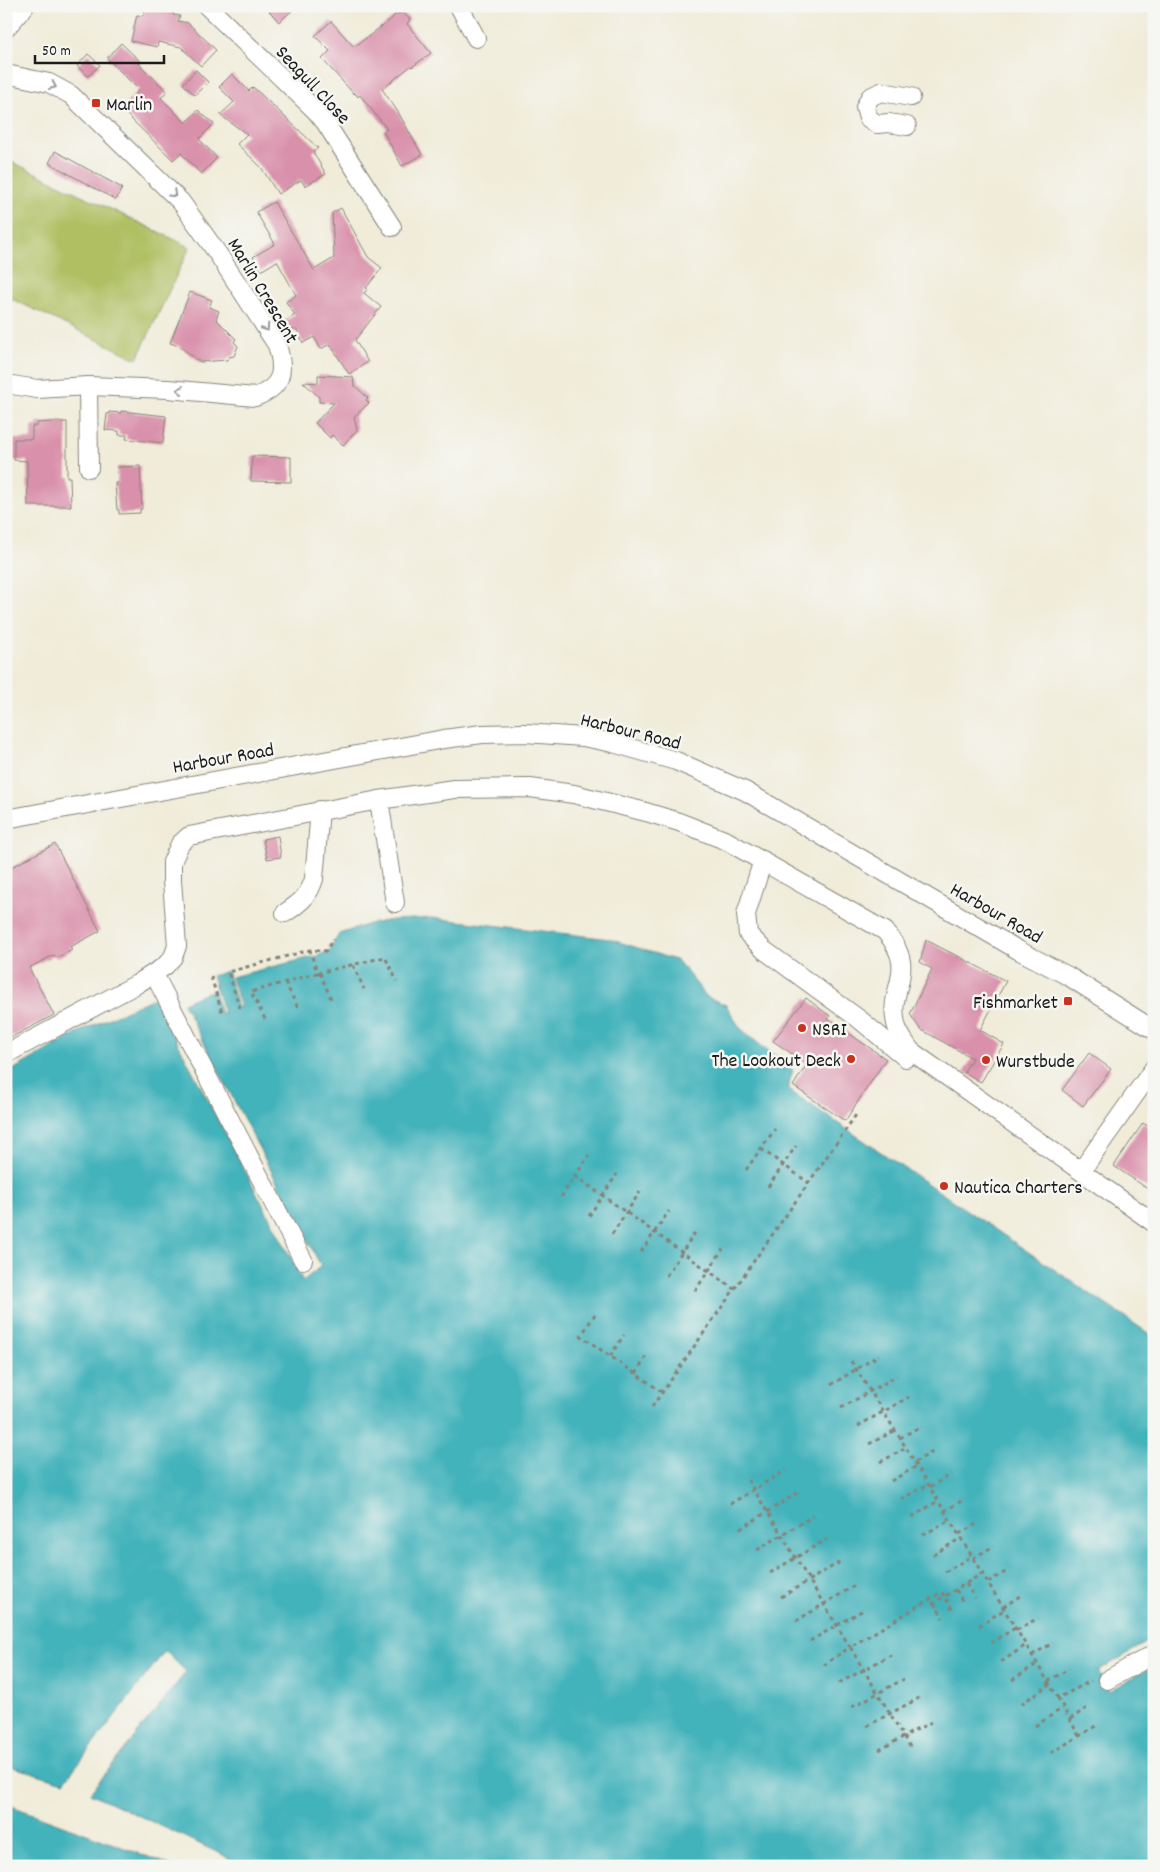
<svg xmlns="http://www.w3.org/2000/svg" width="1160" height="1872" font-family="Dekko,sans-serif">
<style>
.green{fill:#afbf62;stroke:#666e3f}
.water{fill:#42b2bb;stroke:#2f676c}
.building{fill:#d990aa}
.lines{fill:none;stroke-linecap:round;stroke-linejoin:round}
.minor-casing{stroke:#86847a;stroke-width:20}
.path{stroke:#86847a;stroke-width:3;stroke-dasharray:4 4;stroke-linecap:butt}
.minor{stroke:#fff;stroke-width:18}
.oneway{stroke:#999}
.poi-dot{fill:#c8321e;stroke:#f6f6f2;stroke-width:2}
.labels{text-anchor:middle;stroke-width:5;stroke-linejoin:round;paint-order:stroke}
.street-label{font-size:20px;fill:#1c1c1c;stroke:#f6f6f2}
.poi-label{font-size:20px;fill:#1c1c1c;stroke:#f6f6f2;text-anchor:start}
</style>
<rect width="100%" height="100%" fill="#f6f6f2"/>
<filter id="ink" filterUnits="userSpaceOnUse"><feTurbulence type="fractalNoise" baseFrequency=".02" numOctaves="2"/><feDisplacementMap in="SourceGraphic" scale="10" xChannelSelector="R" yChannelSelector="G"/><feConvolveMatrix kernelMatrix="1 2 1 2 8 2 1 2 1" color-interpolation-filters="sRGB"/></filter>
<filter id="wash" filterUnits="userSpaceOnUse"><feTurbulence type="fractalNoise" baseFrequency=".0096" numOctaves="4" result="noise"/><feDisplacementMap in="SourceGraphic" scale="20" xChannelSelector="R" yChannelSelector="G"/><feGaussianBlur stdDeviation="1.12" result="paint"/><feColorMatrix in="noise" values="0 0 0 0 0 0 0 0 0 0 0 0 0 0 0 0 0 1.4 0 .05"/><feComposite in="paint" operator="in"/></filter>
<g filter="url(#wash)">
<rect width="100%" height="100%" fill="#f0ecd9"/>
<!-- green -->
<path class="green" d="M6,159L190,247L137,359L6,296Z"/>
<!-- water -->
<g class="water">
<path d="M433,918L610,939L678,961L707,997L726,1005L740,1028L769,1052L788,1063L793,1071L789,1082V1090L1154,1337V1638L1098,1671L1109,1691L1154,1665V1866H241L221,1854L90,1793L186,1672L165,1651L64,1782L6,1765V1074L76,1033L154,998L303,1281L321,1266L183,1003L213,990L221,1013H224L212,976L227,971L238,1007H241L231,977L317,956L329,951L339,934L369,924L392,920Z"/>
<path d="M6,1804L173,1866H6Z"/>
</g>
<g id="blocks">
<!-- building -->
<g class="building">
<path d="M146,6L174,11L173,15L180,16L178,21L188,23L216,50L201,66L181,47L158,42L157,47L131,41L137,15L143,16Z"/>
<path d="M265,6H297L279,22Z"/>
<path d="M401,12L410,19L407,24L431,53L412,67L411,66L382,89L398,112L422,155L402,166L383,131L387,129L360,95L358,97L355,93L354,94L322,59L330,51L315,36L331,21L354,47L389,21L397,13L399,14Z"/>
<path d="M121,43L141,62L139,64L167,91L161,98L186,123L198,110L214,124L199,139L217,158L201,174L181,153L173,160L121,109L139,90L107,58Z"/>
<path d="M88,54L100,65L88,76L77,66Z"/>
<path d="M196,70L208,82L195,95L183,84Z"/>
<path d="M232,74L249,91L253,87L318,148L313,152L326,174L305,186L301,180L278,194L261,167L237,144L247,134L220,115L234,102L219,87Z"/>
<path d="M55,151L122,188L116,200L49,163Z"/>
<path d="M274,202L314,270L334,258L332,213L341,208L368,257L382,268L366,288L368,289L364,293L381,307L355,340L368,362L349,374L330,344L321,349L314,337L303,343L297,330L279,329L277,326L295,315L286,302L296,295L277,261L261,271L253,257L275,244L256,212Z"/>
<path d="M190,292L212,300L209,307L219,311L216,319L236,339L234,342L238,346L234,356L229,357L227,360L200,362L179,346L170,343Z"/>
<path d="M318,375L353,377L354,385L368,398L366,400L369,403L354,417L357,430L343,445L332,435L330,438L315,423L334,403L319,402V397L303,382L318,383Z"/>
<path d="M121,411L166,416L163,443L126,439L127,435H119V431L105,430L107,414H109V412L121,413Z"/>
<path d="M50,422H67V477H70L71,506H28L27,461L14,460V439H32V426H37V423Z"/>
<path d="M252,456L291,457V482L251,481Z"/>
<path d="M140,466L142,509H140V513L119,514V510H117L115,483H118L117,467Z"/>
<path d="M278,836L281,857L267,859L263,839Z"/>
<path d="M55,844L100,931L70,947L72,950L56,958L54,955L29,968L54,1015L12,1037L6,1027V870Z"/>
<path d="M926,940L1006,981L980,1030L1004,1044L981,1082L964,1072L972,1058L920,1029L910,1014L932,969L920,962Z"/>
<path d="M806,998L830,1016L828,1019L886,1059L845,1121L793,1086L807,1064L773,1041Z"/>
<path d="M1089,1053L1111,1069L1083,1106L1062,1090Z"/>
<path d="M1143,1123L1154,1130V1193L1114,1166Z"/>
</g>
</g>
</g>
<g filter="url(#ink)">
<use href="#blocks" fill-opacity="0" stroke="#86847a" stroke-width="1"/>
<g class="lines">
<defs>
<g id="minor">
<path d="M207,6L315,110L325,122L392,227"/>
<path d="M459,6L476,38"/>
<path d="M6,28L25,6"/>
<path d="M6,74L49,83L71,95L181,202L218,254L277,345C285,371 283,387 255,397L168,389L88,386L37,389L6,384"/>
<path d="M907,126L889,123L877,124L868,118L865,107L870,97L881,92L911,97"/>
<path d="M88,386L89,468"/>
<path d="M379,800L395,903"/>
<path d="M6,819L444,739L482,734L525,733L583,737L613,743L676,761L745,791L1018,950L1068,976L1154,1030"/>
<path d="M763,860L746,914L748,934L764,950L859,1019L906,1058"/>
<path d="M285,913C300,903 309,896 314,879L320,810"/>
<path d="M154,974L303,1260"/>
<path d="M6,1054L137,984L165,966L173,957L177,946L172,881V862L180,844L189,836L379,800L454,789L530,788L574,794L646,812L679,822L727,841L885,931C920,972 887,986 896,1024C898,1034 905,1042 911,1051L1154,1223"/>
<path d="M1081,1171L1154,1068"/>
<path d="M1107,1680L1154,1654"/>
</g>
</defs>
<!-- minor casing -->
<use href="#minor" class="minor-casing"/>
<!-- path -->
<g class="path">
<path d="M353,965L364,989"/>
<path d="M317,973L385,957L397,981"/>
<path d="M320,973L331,999"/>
<path d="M211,977L222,1012"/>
<path d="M285,982L298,1008"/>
<path d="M240,1008L228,972L310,950L326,951L333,939"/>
<path d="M265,1019L251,992L317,973L310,950"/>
<path d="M761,1149L809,1183"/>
<path d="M746,1170L775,1129"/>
<path d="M575,1176L734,1289"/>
<path d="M768,1187L796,1146"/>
<path d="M561,1197L589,1155"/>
<path d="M589,1216L617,1174"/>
<path d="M612,1234L640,1192"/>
<path d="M641,1252L669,1211"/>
<path d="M666,1276L696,1231"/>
<path d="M695,1291L723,1249"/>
<path d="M595,1314L581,1336L662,1392"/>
<path d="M610,1356L624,1335"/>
<path d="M851,1361L900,1438L1058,1698"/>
<path d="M636,1374L647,1354"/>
<path d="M831,1385L879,1355"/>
<path d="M652,1407L858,1112"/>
<path d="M841,1408L897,1376"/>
<path d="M858,1426L909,1397"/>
<path d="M900,1438L921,1426"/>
<path d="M869,1444L896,1430"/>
<path d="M880,1462L906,1448"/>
<path d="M915,1462L936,1450"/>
<path d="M748,1480L850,1647L824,1665"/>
<path d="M891,1481L917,1466"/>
<path d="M930,1487L951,1474"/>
<path d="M901,1499L929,1484"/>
<path d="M730,1504L786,1470"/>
<path d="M944,1511L965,1499"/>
<path d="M912,1517L938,1501"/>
<path d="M740,1529L799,1492"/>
<path d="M959,1534L980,1522"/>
<path d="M923,1535L950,1520"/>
<path d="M757,1550L813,1516"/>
<path d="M933,1555L961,1538"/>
<path d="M973,1558L994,1546"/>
<path d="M945,1572L972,1556"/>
<path d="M770,1573L827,1539"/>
<path d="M988,1582L1009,1570"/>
<path d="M966,1584L975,1598"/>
<path d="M956,1590L964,1604"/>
<path d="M781,1597L840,1562"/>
<path d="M934,1603L943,1618"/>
<path d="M932,1604L983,1573"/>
<path d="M1003,1607L1023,1594"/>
<path d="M796,1621L854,1586"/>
<path d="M979,1626L1005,1609"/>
<path d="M1017,1630L1038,1618"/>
<path d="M810,1641L865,1609"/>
<path d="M991,1643L1015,1628"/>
<path d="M1032,1655L1053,1643"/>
<path d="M1001,1662L1026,1645"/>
<path d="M1012,1680L1037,1664"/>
<path d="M1048,1681L1069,1669"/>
<path d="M839,1683L891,1655"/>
<path d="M1021,1704L1050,1684"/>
<path d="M852,1707L904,1679"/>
<path d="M1070,1719L1090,1706"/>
<path d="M867,1726L919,1698"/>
<path d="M1035,1726L1063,1708"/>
<path d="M1079,1736L1058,1698L1091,1681"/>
<path d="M910,1747L850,1647L942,1592L953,1611"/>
<path d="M879,1750L931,1722"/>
<path d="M1051,1753L1099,1724"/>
</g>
<!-- minor -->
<use href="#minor" class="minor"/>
</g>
<!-- one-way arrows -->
<defs><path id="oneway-chevron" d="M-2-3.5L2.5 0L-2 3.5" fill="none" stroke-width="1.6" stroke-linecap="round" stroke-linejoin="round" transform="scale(1.25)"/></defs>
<g class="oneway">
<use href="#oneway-chevron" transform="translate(53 86) rotate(25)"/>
<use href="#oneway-chevron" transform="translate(173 194) rotate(44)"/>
<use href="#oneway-chevron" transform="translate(266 328) rotate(57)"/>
<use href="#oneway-chevron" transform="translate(180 390) rotate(-175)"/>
</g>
</g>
<!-- markers -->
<g class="poi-dot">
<rect x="91" y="98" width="10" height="10" rx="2.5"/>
<rect x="1063" y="996" width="10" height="10" rx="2.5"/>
<circle cx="802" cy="1028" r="5"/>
<circle cx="851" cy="1059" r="5"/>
<circle cx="986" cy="1060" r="5"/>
<circle cx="944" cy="1186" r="5"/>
</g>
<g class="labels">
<!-- street labels -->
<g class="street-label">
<text transform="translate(314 84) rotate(47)" y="7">Seagull Close</text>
<text transform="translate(264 290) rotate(59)" y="7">Marlin Crescent</text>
<text transform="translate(631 730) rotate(14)" y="7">Harbour Road</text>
<text transform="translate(223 757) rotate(-10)" y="7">Harbour Road</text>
<text transform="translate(997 912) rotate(30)" y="7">Harbour Road</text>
</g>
<!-- poi labels -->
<g class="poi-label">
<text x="106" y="110">Marlin</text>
<text x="1058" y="1008" text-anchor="end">Fishmarket</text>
<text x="812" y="1035">NSRI</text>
<text x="841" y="1066" text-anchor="end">The Lookout Deck</text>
<text x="996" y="1067">Wurstbude</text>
<text x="954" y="1193">Nautica Charters</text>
</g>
</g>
<!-- margin -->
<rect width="1160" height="1872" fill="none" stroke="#f6f6f2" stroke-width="25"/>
<!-- scale -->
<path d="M35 55v8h129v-8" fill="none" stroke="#1c1c1c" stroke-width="2.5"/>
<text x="42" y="55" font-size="15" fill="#1c1c1c" stroke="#f6f6f2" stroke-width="4" paint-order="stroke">50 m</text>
</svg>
